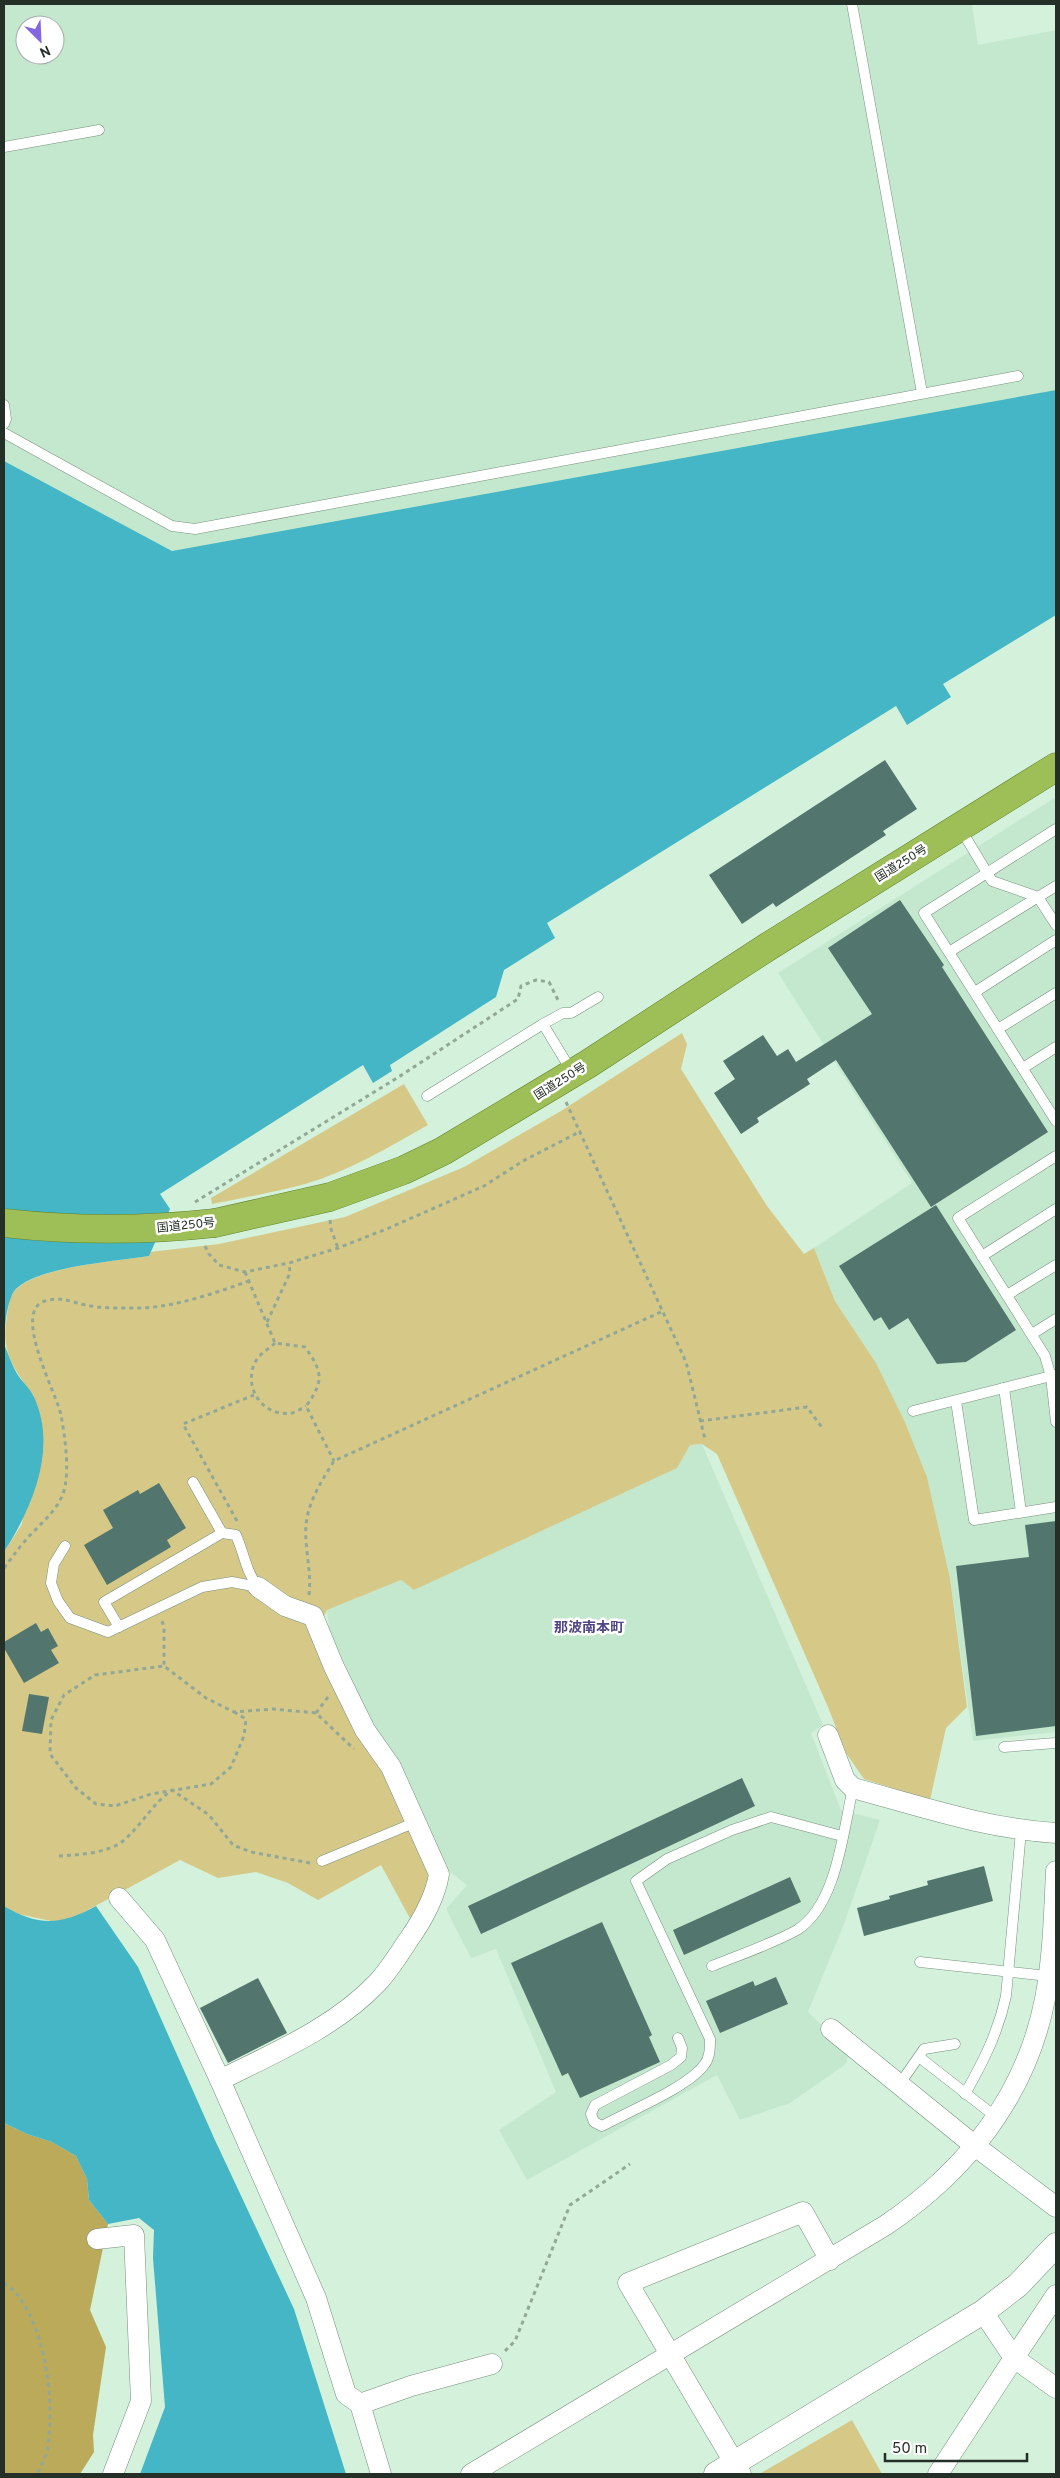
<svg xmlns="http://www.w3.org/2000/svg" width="1060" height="2478" font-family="Overpass,'Noto Sans JP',sans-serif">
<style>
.built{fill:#c4e8ce;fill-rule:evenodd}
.green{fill:#d6c988}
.forest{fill:#baaa5a}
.water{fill:#44b6c6}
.building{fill:#52756e}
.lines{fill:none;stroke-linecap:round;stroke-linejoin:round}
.service-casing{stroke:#76907d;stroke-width:11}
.minor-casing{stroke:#76907d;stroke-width:21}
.tertiary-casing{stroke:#76907d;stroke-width:25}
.trunk-casing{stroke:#63822b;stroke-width:29}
.path{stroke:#92a897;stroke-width:3;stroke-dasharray:4 4;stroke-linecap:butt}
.service{stroke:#fff;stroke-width:10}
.minor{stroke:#fff;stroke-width:20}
.tertiary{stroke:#fff;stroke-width:24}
.trunk{stroke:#9ebf57;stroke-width:28}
.trunk-bridge-casing{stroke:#63822b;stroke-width:29;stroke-linecap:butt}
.trunk-bridge{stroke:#9ebf57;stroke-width:28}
.labels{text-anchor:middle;stroke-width:5;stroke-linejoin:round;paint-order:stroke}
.street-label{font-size:12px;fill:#242f27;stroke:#fff}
.neighbourhood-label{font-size:14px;font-weight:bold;fill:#514684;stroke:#fff}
</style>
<rect width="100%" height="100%" fill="#d4f1db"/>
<!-- built -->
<g class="built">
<path d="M4,4H972L978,45L1056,30V390L172,551L4,461ZM25,25H55V55H25Z"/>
<path d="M1056,797V1732L973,1741L950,1578L927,1477L905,1422L876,1363L835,1301L814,1248L912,1183L778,973Z"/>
<path d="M702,1444L823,1725L811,1733L841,1810L880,1820L844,1924L808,2012L849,2052L846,2064L790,2103L740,2120L717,2075L527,2180L499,2130L556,2092L496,1949L471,1958L446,1909L467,1885L449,1871L402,1770L355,1698L331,1645L327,1610L401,1580L414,1590L488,1554L690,1445Z"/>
</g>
<!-- green -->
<g class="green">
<path d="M682,1033L687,1044L681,1069L767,1206L804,1254L814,1248L835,1301L876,1363L905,1422L927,1477L950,1578L967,1707L946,1728L930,1800L864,1779L846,1753L828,1707L717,1454L702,1444L690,1445L677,1468L414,1590L401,1580L327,1610L313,1638L388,1783L431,1872L426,1897L412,1922L381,1865L318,1900L288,1883L256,1872L218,1878L180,1860L75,1917L56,1922L18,1914L4,1906V1552L22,1524L34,1396C14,1370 0,1351 7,1317C8,1310 9,1301 12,1295C26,1267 119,1261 149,1256L150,1252L219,1244L345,1217L464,1167L561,1111Z"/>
<path d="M404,1084L428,1125C389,1147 349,1171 305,1184C275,1192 243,1198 212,1204L211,1198Z"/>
<path d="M852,2420L882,2474H760L761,2473Z"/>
</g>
<!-- forest -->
<path class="forest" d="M4,2123L27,2134L52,2142L76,2156L87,2179L89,2200L108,2224L90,2310L106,2347L93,2435L94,2452L80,2474H4Z"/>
<!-- water -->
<g class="water">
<path d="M1056,390V615L943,684L951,697L907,725L896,706L547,923L555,938L504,970L496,997L390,1065L392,1071L373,1083L363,1065L160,1194L170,1209L149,1256C120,1261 24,1267 12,1295C6,1309 5,1326 4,1341V461L172,551Z"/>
<path d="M4,1344C8,1353 11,1363 16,1372C21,1381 30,1388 34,1397C58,1449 32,1508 4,1552Z"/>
<path d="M4,1906C39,1927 61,1925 96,1906L138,1967L214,2138L294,2309L346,2474H140L165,2407L153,2258L154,2230L139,2218L108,2224L89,2200L87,2179L76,2156L52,2142L27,2134L4,2123Z"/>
</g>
<!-- building -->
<g class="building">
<path d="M885,760L917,809L883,831L886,835L776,907L773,903L742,924L709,875Z"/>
<path d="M900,900L944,965L942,967L1048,1132L931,1207L836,1060L807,1079L810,1084L757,1118L759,1122L741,1134L714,1093L735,1079L723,1061L763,1035L777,1056L788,1049L796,1062L872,1014L828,948Z"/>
<path d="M936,1205L1016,1330L966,1362L937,1364L908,1318L889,1330L881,1317L874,1321L839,1266Z"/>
<path d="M159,1483L186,1528L167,1540L171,1547L107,1585L84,1545L113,1528L103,1510L138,1490L140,1494Z"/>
<path d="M1056,1521V1726L976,1736L956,1566L1029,1557L1025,1525Z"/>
<path d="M36,1623L41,1632L48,1628L58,1646L51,1650L59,1663L24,1683L4,1648V1642Z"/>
<path d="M29,1694L49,1697L42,1734L22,1731Z"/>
<path d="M742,1778L755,1806L481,1934L468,1906Z"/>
<path d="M984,1866L993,1901L864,1936L857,1908L890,1899L889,1896L928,1885L927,1881Z"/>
<path d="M790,1877L801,1902L684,1955L673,1930Z"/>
<path d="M602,1922L652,2035L649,2037L660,2062L580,2098L568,2073L562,2076L511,1963Z"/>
<path d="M776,1977L788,2004L720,2033L706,2001L753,1981L755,1986Z"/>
<path d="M258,1978L287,2033L228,2063L200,2008Z"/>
</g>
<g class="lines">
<defs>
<g id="service">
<path d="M852,4L922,393"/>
<path d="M4,147L99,130"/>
<path d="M4,405L6,419L4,424"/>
<path d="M4,433L172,526L195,529L1018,376"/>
<path d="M960,828L992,881L1038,897L1056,925"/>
<path d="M1056,829L924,913L1056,1121"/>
<path d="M949,952L1056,886"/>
<path d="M975,992L1056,940"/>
<path d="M543,1024L572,1072"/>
<path d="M998,1029L1056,993"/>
<path d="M1023,1068L1056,1047"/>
<path d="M427,1096L543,1024L563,1013H571L598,997"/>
<path d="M1056,1156L958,1218L1045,1356L1051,1377L1056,1422"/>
<path d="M982,1256L1056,1209"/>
<path d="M1007,1295L1056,1265"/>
<path d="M1032,1334L1056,1319"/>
<path d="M1004,1388L1021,1512"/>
<path d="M956,1401L974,1520L1056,1507"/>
<path d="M913,1411L1055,1375"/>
<path d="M193,1482L222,1533"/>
<path d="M65,1546L54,1564L51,1583L58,1601L70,1618L108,1632L202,1587L232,1582L258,1587"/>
<path d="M119,1627L104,1602L222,1533L236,1535C244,1553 246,1572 258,1587"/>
<path d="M1004,1747L1056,1743"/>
<path d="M322,1861L416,1822"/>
<path d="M920,1962L1048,1976"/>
<path d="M712,1966C739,1955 772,1944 797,1930C837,1905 843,1831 853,1788"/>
<path d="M678,2038L682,2048L681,2057L671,2065L595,2105L591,2114L594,2122L602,2126C629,2111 687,2088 704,2065C710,2058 710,2048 710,2039L636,1881L667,1859L732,1830L771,1817L842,1836"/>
<path d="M919,2057L996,2117"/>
<path d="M899,2085L924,2049L955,2044"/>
<path d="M965,2094C983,2062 998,2033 1006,1996L1021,1831"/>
</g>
<g id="minor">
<path d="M828,1735L845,1780L853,1788C920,1806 987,1829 1056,1833"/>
<path d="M119,1898L155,1940L220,2080L316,2298L346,2394L360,2404"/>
<path d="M831,2029L975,2146L1056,2207"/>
<path d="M220,2080C274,2053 336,2027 378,1982C389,1970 398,1956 407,1942C422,1921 435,1899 439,1874L391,1767L365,1730L334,1667L313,1616L285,1606L258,1587"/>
<path d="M97,2239L134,2235L141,2401L113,2474"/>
<path d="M1056,2295L1014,2358L1056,2388"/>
<path d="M381,2474L360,2404L411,2386L492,2364"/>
<path d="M471,2474L886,2225C966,2171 1026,2096 1045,1999C1053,1957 1054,1914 1056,1871"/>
<path d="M741,2474L628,2283L803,2212L830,2260"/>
<path d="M938,2474L1014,2358L983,2312"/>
</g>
<path id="tertiary" d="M716,2474L983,2312L1018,2285L1056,2245"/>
<path id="trunk" d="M215,1223L330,1197L404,1170L443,1151L588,1064L769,946L1056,767"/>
</defs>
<!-- service casing -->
<use href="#service" class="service-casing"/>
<!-- minor casing -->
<use href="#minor" class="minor-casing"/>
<!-- tertiary casing -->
<use href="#tertiary" class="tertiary-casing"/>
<!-- trunk casing -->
<use href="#trunk" class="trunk-casing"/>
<!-- path -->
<g class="path">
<path d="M566,1102L686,1362L705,1439"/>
<path d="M195,1202L397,1078L518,999L521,986L536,980L549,982L558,1000"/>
<path d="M330,1220L331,1229L338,1248"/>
<path d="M205,1246L209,1254L219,1265L245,1272L289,1263L338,1248L389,1228L484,1186L523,1161L581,1131"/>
<path d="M245,1272L275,1343L305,1347C322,1371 325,1381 306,1406L334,1461"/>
<path d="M267,1322L290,1273L289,1263"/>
<path d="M275,1343C270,1348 261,1353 257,1359C241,1384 261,1418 292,1413C297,1412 302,1408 306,1406"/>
<path d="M700,1421L807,1407L823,1429"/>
<path d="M237,1521L183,1424L254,1395"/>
<path d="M4,1568C11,1559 17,1550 25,1541C39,1524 60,1510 65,1487C69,1465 65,1437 61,1415C57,1394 11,1311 45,1301C61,1296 71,1302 86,1305C103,1309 125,1308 143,1308C178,1306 215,1293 249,1281"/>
<path d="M309,1595C312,1571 304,1547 306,1525C308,1502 322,1480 334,1461L663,1311"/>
<path d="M162,1621L164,1627V1666"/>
<path d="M234,1712L246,1719L244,1736L231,1767L211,1784L151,1794L115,1806L96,1804L76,1788L50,1754L51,1720L64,1695L95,1675L164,1666L206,1698L234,1712L273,1709L316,1713L354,1749"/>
<path d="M316,1713L328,1697"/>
<path d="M59,1856C78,1855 108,1853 123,1841C142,1825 152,1804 172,1790L209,1815L233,1845L251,1852L310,1863"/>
<path d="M4,2283C9,2287 16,2292 20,2298C47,2338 54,2399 48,2446C47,2455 41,2466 37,2474"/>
<path d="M505,2351L515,2341L570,2205L630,2164"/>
</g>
<!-- service -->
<use href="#service" class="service"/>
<!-- minor -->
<use href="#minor" class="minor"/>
<!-- tertiary -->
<use href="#tertiary" class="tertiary"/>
<!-- trunk -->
<use href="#trunk" class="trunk"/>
<defs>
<path id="trunk-bridge" d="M4,1223C76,1231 142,1231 215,1223"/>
</defs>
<!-- trunk-bridge casing -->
<use href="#trunk-bridge" class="trunk-bridge-casing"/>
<!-- trunk-bridge -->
<use href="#trunk-bridge" class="trunk-bridge"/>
</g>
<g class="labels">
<!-- street labels -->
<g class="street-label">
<text transform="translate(901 863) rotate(-32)" y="4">国道250号</text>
<text transform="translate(560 1081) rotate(-32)" y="4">国道250号</text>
<text transform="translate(186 1225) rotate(-6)" y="4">国道250号</text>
</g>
<!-- neighbourhood labels -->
<g class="neighbourhood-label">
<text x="589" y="1632">那波南本町</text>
</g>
</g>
<!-- border -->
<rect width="1060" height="2478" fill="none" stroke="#242f27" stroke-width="10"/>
<!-- north arrow -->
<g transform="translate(40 40) rotate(156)"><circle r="24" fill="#ffffff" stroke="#a7aca9"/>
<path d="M0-4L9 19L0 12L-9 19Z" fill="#8266e2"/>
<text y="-8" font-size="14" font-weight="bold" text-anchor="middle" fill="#242f27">N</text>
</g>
<!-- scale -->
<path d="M885 2453v8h142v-8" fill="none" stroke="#242f27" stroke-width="2.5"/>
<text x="892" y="2453" font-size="15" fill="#242f27" stroke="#ffffff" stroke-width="4" paint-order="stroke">50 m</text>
</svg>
